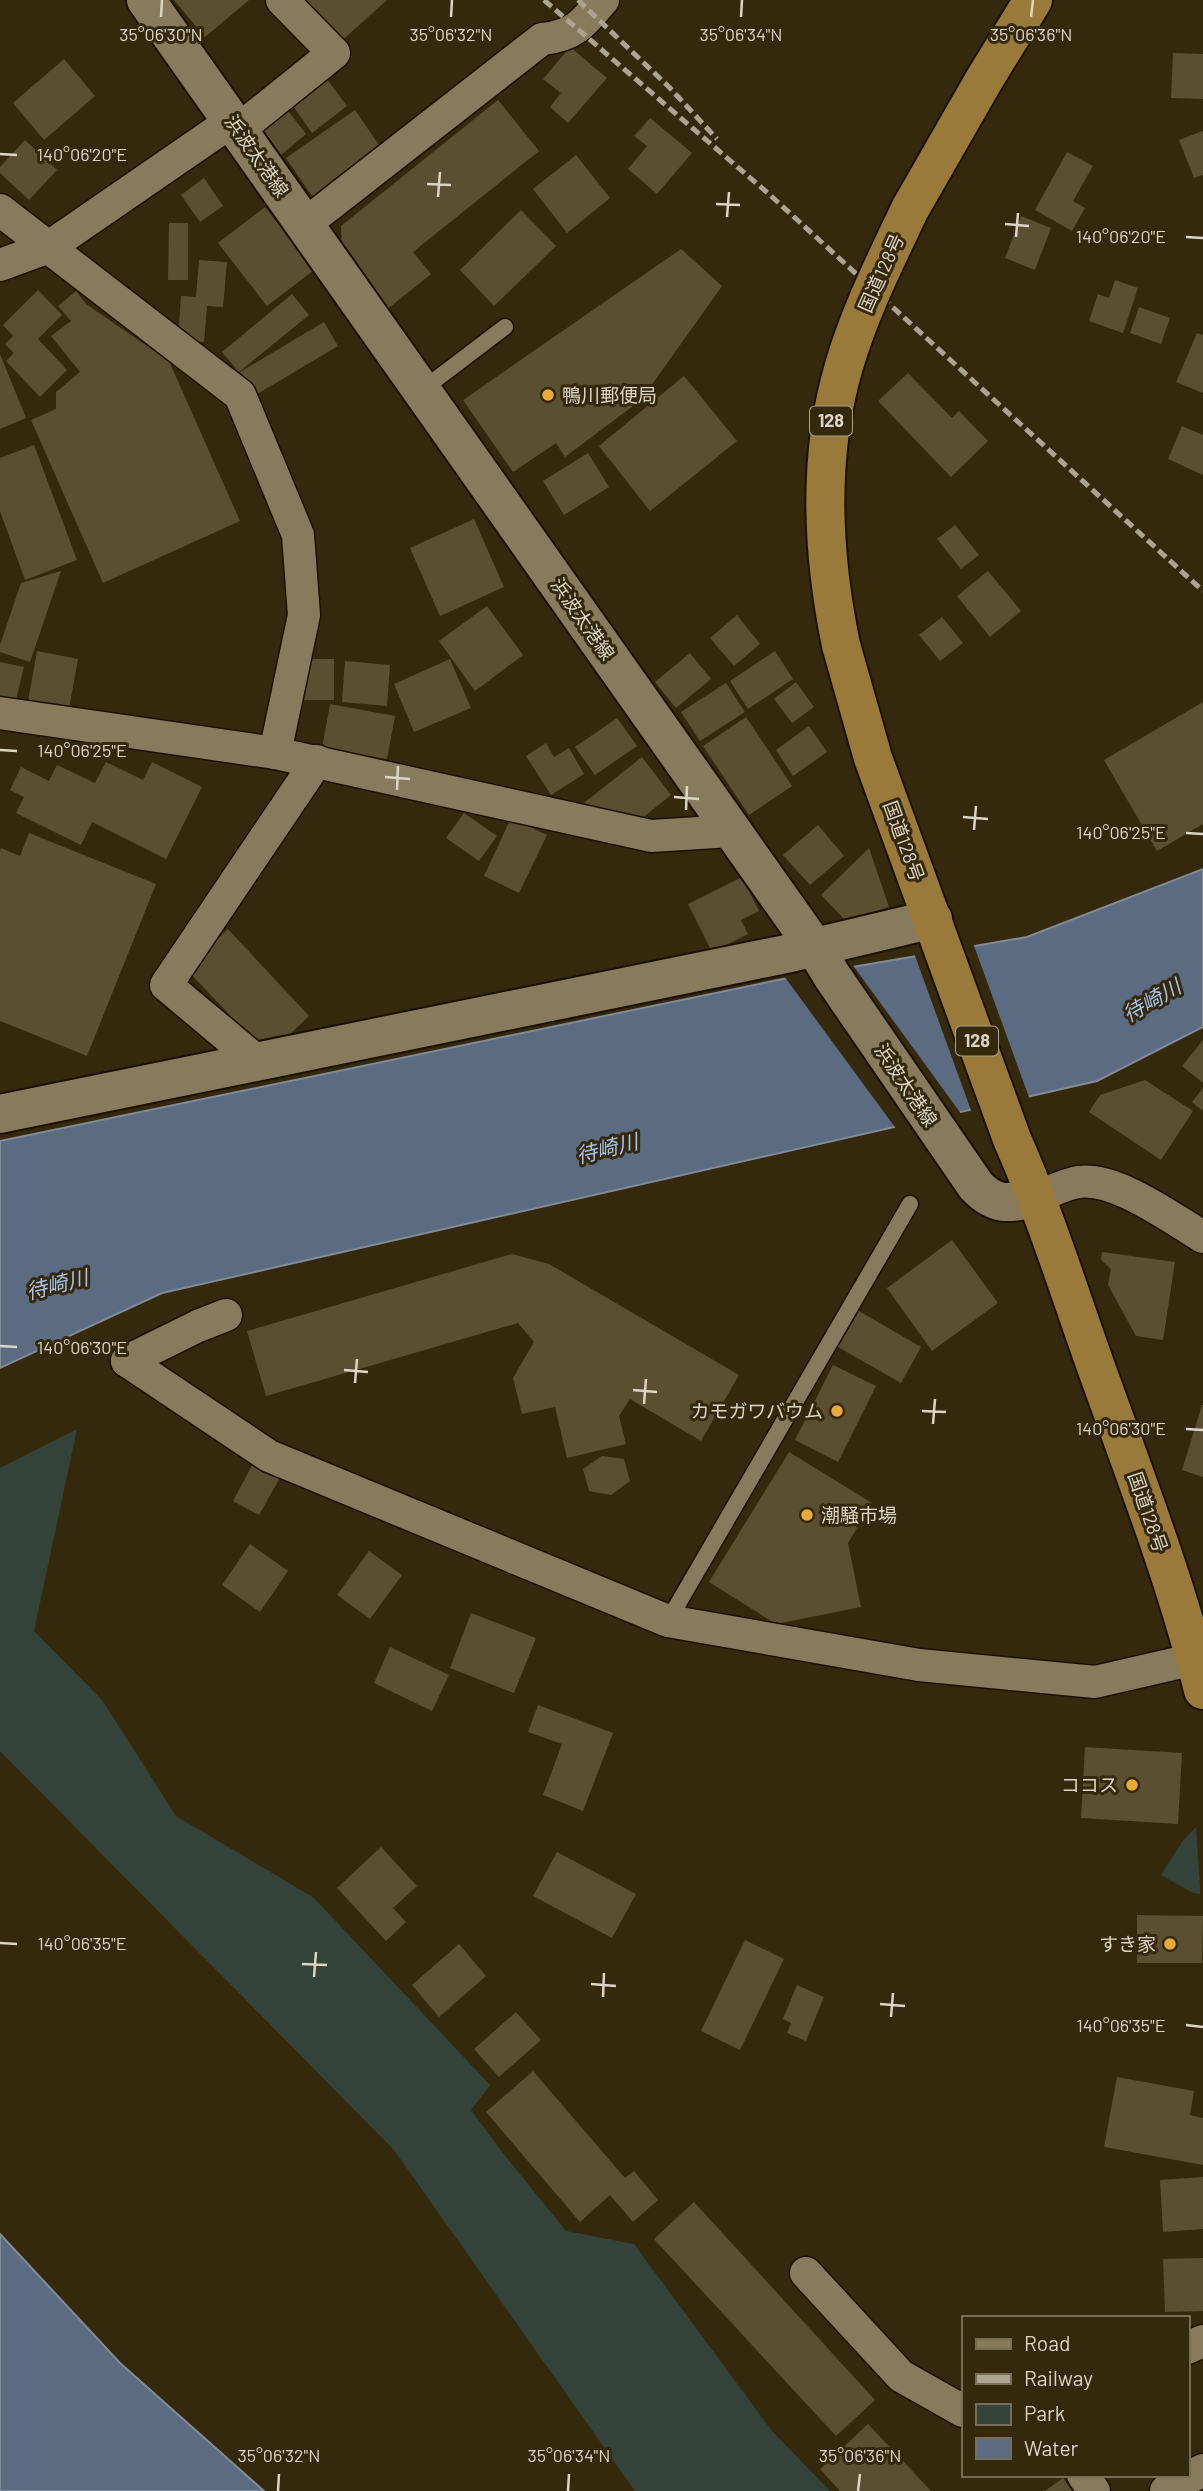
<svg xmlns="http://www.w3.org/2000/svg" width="1203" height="2491" font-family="Barlow,'Noto Sans JP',sans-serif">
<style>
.green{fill:#344339}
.water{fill:#5b6b82;stroke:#828b96;stroke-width:2}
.pier{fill:#35290d}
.building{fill:#5b4f32}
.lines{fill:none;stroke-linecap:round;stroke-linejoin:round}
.service-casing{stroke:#1c1100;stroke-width:19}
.minor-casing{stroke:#1c1100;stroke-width:35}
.tertiary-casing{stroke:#1c1100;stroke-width:42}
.secondary-casing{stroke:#1c1100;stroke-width:42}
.trunk-casing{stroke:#1c1100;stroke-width:42}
.service{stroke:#887a5d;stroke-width:16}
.minor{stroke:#887a5d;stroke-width:32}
.tertiary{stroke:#887a5d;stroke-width:38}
.secondary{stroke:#887a5d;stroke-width:38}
.trunk{stroke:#9a7a3a;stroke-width:38}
.rail{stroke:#aca390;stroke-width:5;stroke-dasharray:10 5;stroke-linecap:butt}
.trunk-bridge-casing{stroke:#1c1100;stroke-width:42;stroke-linecap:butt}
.trunk-bridge{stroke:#9a7a3a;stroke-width:38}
.ticks{fill:none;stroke:#dcd5c5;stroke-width:2.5}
.poi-dot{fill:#e9ab38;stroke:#35290d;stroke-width:2.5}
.labels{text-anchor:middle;stroke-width:6;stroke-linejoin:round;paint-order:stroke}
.shield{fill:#35290d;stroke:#aaa18e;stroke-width:2}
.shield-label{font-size:18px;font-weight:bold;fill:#dcd5c5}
.street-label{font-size:19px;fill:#dcd5c5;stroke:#35290d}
.poi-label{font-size:19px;fill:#dcd5c5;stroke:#35290d;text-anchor:end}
.water-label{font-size:21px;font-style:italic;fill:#a3c2ee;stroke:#35290d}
.ticks-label{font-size:18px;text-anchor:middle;fill:#dcd5c5;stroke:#35290d;stroke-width:6;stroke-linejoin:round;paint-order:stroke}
</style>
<rect width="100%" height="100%" fill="#35290d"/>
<!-- green -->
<g class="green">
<path d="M77,1429L34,1631L102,1700L176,1816L314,1898L490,2085L471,2110L502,2152L566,2231L634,2244L772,2431L830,2491H635L394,2150L0,1751V1468Z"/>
<path d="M1196,1827L1200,1888V1894L1193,1893L1161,1875L1182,1842Z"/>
</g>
<!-- water -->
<g class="water">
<path d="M1203,869V1027L1097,1081L162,1293L0,1368V1141L783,979L1027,937Z"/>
<path d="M0,2234L120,2363L264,2491H0Z"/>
</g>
<!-- pier -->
<g class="pier">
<path d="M973,943L1030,1100L972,1113L914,953Z"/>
<path d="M852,964L962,1115L897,1130L784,976Z"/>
</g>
<!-- building -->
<g class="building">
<path d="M174,0H249L205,37Z"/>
<path d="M300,0H387L338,44Z"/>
<path d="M570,47L607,78L568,123L550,107L561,93L543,79Z"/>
<path d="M1173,53L1203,54V99L1171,98Z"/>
<path d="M64,59L95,96L44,140L13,103Z"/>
<path d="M326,78L347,106L312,133L291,103Z"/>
<path d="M498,100L539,151L413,252L431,274L385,311L342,256L341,226Z"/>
<path d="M285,107L306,134L281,155L260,128Z"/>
<path d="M355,110L383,151L314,199L286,158Z"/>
<path d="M650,118L692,153L657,194L628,169L647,146L634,136Z"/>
<path d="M1203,131V175L1194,178L1179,140Z"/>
<path d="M25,140L57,170L29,200L0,173V167Z"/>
<path d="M1067,152L1093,166L1073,201L1085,208L1072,231L1035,210Z"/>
<path d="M576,155L610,198L567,233L533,189Z"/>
<path d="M204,178L223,206L200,222L181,195Z"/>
<path d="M265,207L314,270L267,306L218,243Z"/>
<path d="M521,210L556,246L494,306L460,270Z"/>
<path d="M1021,216L1051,228L1035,270L1005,258Z"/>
<path d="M169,223H188V280H168Z"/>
<path d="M681,249L722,286L641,400L565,457L556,443L513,472L463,400Z"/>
<path d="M199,260L227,262L223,307L207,306L204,342L178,340L181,296L196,297Z"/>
<path d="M1115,280L1138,288L1123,333L1089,321L1098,294L1109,298Z"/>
<path d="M38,290L62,315L38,339L67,370L40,397L6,361L14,353L5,344L13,336L3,325Z"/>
<path d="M76,291L86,304L169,361L240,521L103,583L31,420L56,409V392L80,372L51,336L71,321L58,306Z"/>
<path d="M292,294L309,315L239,372L222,352Z"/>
<path d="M1139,307L1170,318L1161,344L1130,333Z"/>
<path d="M324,322L338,346L254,396L240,372Z"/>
<path d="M1197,333L1203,335V393L1176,382Z"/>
<path d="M0,354L26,418L0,429Z"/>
<path d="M908,373L952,418L959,411L988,441L951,477L878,401Z"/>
<path d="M684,376L737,441L650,511L599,446Z"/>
<path d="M1182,426L1203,435V475L1168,459Z"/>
<path d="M34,445L77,560L25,580L0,511V458Z"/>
<path d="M588,453L609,487L564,515L543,481Z"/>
<path d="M474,519L504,587L440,616L410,548Z"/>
<path d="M955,525L979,555L961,569L937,539Z"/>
<path d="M61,571L30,662L0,652V645L21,583Z"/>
<path d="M988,571L1021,611L990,637L957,596Z"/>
<path d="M487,606L523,655L475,691L439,641Z"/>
<path d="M737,615L760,644L734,666L710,638Z"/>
<path d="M942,617L963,643L940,661L919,635Z"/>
<path d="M37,651L78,659L68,714L27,707Z"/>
<path d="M775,651L793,679L748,709L730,681Z"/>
<path d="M690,653L711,679L676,708L655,682Z"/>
<rect x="303" y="659" width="31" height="41"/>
<path d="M450,659L471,708L414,732L394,684Z"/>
<path d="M345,661L390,665L387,706L342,702Z"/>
<path d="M0,662L24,667L14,708L0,705Z"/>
<path d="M796,682L814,707L792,723L774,699Z"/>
<path d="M726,683L745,712L700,741L681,712Z"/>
<path d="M1203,702V824L1157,851L1104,760Z"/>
<path d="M330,704L395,716L387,759L322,748Z"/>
<path d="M746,717L792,786L749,815L703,746Z"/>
<path d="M617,718L637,746L595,775L575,747Z"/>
<path d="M809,726L827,752L793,776L776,750Z"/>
<path d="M546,743L554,757L569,748L584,774L551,795L526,756Z"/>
<path d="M642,757L671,795L636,823L580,806Z"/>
<path d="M106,762L143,780L152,762L202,787L166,859L92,822L81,845L16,813L24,797L10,790L21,767L49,781L57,765L95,783Z"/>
<path d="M464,813L497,836L479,861L446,838Z"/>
<path d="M511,818L547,835L519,893L484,876Z"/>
<path d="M818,825L844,856L810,885L783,855Z"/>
<path d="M29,833L156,884L87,1056L0,1021V850L1,848L20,856Z"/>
<path d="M869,848L889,907L846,921L821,895Z"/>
<path d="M742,877L759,911L741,920L748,934L712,952L688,904Z"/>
<path d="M228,929L309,1016L268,1055L186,969Z"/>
<path d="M1203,1040V1083L1182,1066Z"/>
<path d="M1145,1080L1193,1111L1161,1160L1089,1112L1100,1095Z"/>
<path d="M1203,1088V1111L1192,1102Z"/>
<path d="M952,1240L998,1303L932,1351L887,1288Z"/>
<path d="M1102,1252L1175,1262L1163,1340L1136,1336L1108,1285L1111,1269L1101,1260Z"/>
<path d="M512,1254L549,1264L739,1375L701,1441L630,1399L619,1416L626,1444L567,1458L555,1407L522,1414L513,1378L534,1342L518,1323L266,1396L247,1331Z"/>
<path d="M859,1311L921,1347L901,1383L838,1347Z"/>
<path d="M833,1365L876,1386L838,1462L795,1440Z"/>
<path d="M1202,1405H1203V1477L1182,1470Z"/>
<path d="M789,1452L872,1503L848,1543L861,1607L776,1624L709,1582Z"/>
<path d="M602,1456L624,1459L630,1481L611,1495L589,1491L583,1469Z"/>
<path d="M255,1460L282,1474L259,1515L233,1501Z"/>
<path d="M250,1544L288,1571L260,1612L222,1585Z"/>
<path d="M369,1551L402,1575L370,1619L337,1595Z"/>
<path d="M471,1613L536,1638L514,1693L450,1668Z"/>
<path d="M390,1647L449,1675L432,1711L374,1683Z"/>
<path d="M538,1705L613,1733L583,1811L543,1795L562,1744L528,1732Z"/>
<path d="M1085,1747L1182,1753L1178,1824L1081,1818Z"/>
<path d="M381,1847L417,1886L393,1908L406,1922L386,1941L337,1888Z"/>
<path d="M557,1852L636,1894L612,1938L533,1896Z"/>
<path d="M1137,1915L1203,1916L1202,1963H1137Z"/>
<path d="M745,1940L784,1959L740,2050L701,2031Z"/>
<path d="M459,1944L486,1976L439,2017L412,1985Z"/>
<path d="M797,1985L824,1997L806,2041L787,2033L791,2023L783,2019Z"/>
<path d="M516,2012L541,2040L499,2077L474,2049Z"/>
<path d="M533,2071L625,2178L634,2171L658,2200L633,2222L610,2195L580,2222L486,2112Z"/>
<path d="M1117,2077L1194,2091L1190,2115L1203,2118V2165L1104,2147Z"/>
<path d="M1203,2177V2229L1163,2232L1160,2180Z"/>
<path d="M694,2202L875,2400L836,2436L654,2239Z"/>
<path d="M1203,2258V2311L1165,2312L1163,2259Z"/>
<path d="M868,2424L931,2491H840L820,2469Z"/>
<path d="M1063,2478L1072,2491H1045Z"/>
</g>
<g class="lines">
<defs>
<g id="service">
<path d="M422,390L505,327"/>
<path d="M668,1621L910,1204"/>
</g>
<g id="minor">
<path d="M238,130L334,53L282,0"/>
<path d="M0,210L240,395L298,535L304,615L275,753"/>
<path d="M305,224L542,39C574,36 584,23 603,0"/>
<path d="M0,265L49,247L232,121"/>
<path d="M0,713L275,753L651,836L731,831"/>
<path d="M258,1062L166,985L317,761"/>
<path d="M1038,1197C1049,1192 1061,1186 1074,1183C1111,1173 1171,1218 1203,1237"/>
<path d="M127,1361L269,1456L668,1621L919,1665L1095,1682L1195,1659"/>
<path d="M127,1361L198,1326L226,1315"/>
<path d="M806,2273L901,2376L963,2411"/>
<path d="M1187,2348L1203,2341"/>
<path d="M1083,2475L1094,2491"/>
<path d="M1166,2491L1203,2470"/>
</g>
<path id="tertiary" d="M0,1114L786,954L933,919"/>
<path id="secondary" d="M146,0L815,948L832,976L976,1186C997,1208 1011,1203 1038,1197"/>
<g id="trunk">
<path d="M910,209L984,80L1033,0"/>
<path d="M841,645L873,758L1012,1139C1046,1216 1071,1298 1100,1378C1137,1481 1177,1584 1203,1690"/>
</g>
</defs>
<!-- service casing -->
<use href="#service" class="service-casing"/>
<!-- minor casing -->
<use href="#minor" class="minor-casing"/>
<!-- tertiary casing -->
<use href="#tertiary" class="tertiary-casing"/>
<!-- secondary casing -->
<use href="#secondary" class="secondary-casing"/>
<!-- trunk casing -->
<use href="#trunk" class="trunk-casing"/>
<!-- service -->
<use href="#service" class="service"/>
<!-- minor -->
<use href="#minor" class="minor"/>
<!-- tertiary -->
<use href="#tertiary" class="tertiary"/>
<!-- secondary -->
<use href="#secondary" class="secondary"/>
<!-- trunk -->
<use href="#trunk" class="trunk"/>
<!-- rail -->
<g class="rail">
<path d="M544,0L770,195L1203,591"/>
<path d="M578,0L669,87L717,139"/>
</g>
<defs>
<path id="trunk-bridge" d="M841,645C822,553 817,457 844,366C860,311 886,260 910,209"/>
</defs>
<!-- trunk-bridge casing -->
<use href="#trunk-bridge" class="trunk-bridge-casing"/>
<!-- trunk-bridge -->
<use href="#trunk-bridge" class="trunk-bridge"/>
</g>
<!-- ticks -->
<path class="ticks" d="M161,17L162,0M451,17L452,0M741,17L742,0M1031,17L1033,0M0,154L17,155M427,184L451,185M438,197L440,172M716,204L740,205M727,217L729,192M1005,224L1029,226M1016,237L1018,213M1186,237L1203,238M0,750L17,751M385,777L410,779M397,790L398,766M674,797L699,799M686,810L687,786M963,817L988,819M974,830L976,806M1186,833L1203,834M0,1346L17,1347M344,1370L368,1372M355,1383L357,1359M633,1390L657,1392M644,1404L646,1379M922,1411L946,1412M933,1424L935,1399M1186,1429L1203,1430M0,1943L17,1944M302,1964L327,1965M314,1977L316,1952M591,1984L616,1986M603,1997L604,1973M880,2004L905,2006M891,2017L893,1993M1186,2025L1203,2027M278,2491L279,2474M568,2491L569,2474M858,2491L860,2474"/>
<!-- markers -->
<g class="poi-dot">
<circle cx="548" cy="395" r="7"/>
<circle cx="837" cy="1411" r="7"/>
<circle cx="807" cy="1515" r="7"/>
<circle cx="1132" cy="1785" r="7"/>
<circle cx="1170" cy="1944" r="7"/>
</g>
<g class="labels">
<!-- shield labels -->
<g class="shield">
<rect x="810" y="406.5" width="42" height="29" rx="5"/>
<rect x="956" y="1026.5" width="42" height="29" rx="5"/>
</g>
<g class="shield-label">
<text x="831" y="427">128</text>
<text x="977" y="1047">128</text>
</g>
<!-- street labels -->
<g class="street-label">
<text transform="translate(257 156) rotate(55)" y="7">浜波太港線</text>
<text transform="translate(881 273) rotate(-66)" y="7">国道128号</text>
<text transform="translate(583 619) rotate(55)" y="7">浜波太港線</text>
<text transform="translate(904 841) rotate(70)" y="7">国道128号</text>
<text transform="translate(906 1085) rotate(56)" y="7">浜波太港線</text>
<text transform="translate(1148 1512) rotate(71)" y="7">国道128号</text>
</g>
<!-- poi labels -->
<g class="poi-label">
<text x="562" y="402" text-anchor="start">鴨川郵便局</text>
<text x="823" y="1418">カモガワバウム</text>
<text x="821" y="1522" text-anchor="start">潮騒市場</text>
<text x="1118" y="1792">ココス</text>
<text x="1156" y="1951">すき家</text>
</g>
<!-- water labels -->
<g class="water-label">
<text transform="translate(1152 1001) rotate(-30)" y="7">待崎川</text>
<text transform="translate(607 1149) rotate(-14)" y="7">待崎川</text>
<text transform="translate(57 1285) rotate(-14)" y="7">待崎川</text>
</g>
</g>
<g class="ticks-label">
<text x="161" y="41">35°06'30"N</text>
<text x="451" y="41">35°06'32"N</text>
<text x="741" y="41">35°06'34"N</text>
<text x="1031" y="41">35°06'36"N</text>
<text x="82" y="161">140°06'20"E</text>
<text x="1121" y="243">140°06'20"E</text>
<text x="82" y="757">140°06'25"E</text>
<text x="1121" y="839">140°06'25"E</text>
<text x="82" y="1354">140°06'30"E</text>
<text x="1121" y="1435">140°06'30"E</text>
<text x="82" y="1950">140°06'35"E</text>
<text x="1121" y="2032">140°06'35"E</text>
<text x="279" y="2462">35°06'32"N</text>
<text x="569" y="2462">35°06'34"N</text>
<text x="860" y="2462">35°06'36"N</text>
</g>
<!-- legend -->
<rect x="962" y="2316" width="228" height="161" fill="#35290d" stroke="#786e57" stroke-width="2"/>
<rect x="976" y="2339" width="35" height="10" fill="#887a5d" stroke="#786e57" stroke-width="2"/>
<text x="1024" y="2351" font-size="21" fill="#dcd5c5">Road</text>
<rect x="976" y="2374" width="35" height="10" fill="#aca390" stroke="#786e57" stroke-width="2"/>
<text x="1024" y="2386" font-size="21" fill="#dcd5c5">Railway</text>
<rect x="976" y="2404" width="35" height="21" fill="#344339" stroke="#786e57" stroke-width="2"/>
<text x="1024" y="2421" font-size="21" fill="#dcd5c5">Park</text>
<rect x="976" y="2438" width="35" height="21" fill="#5b6b82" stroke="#786e57" stroke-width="2"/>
<text x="1024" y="2456" font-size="21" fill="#dcd5c5">Water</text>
</svg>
